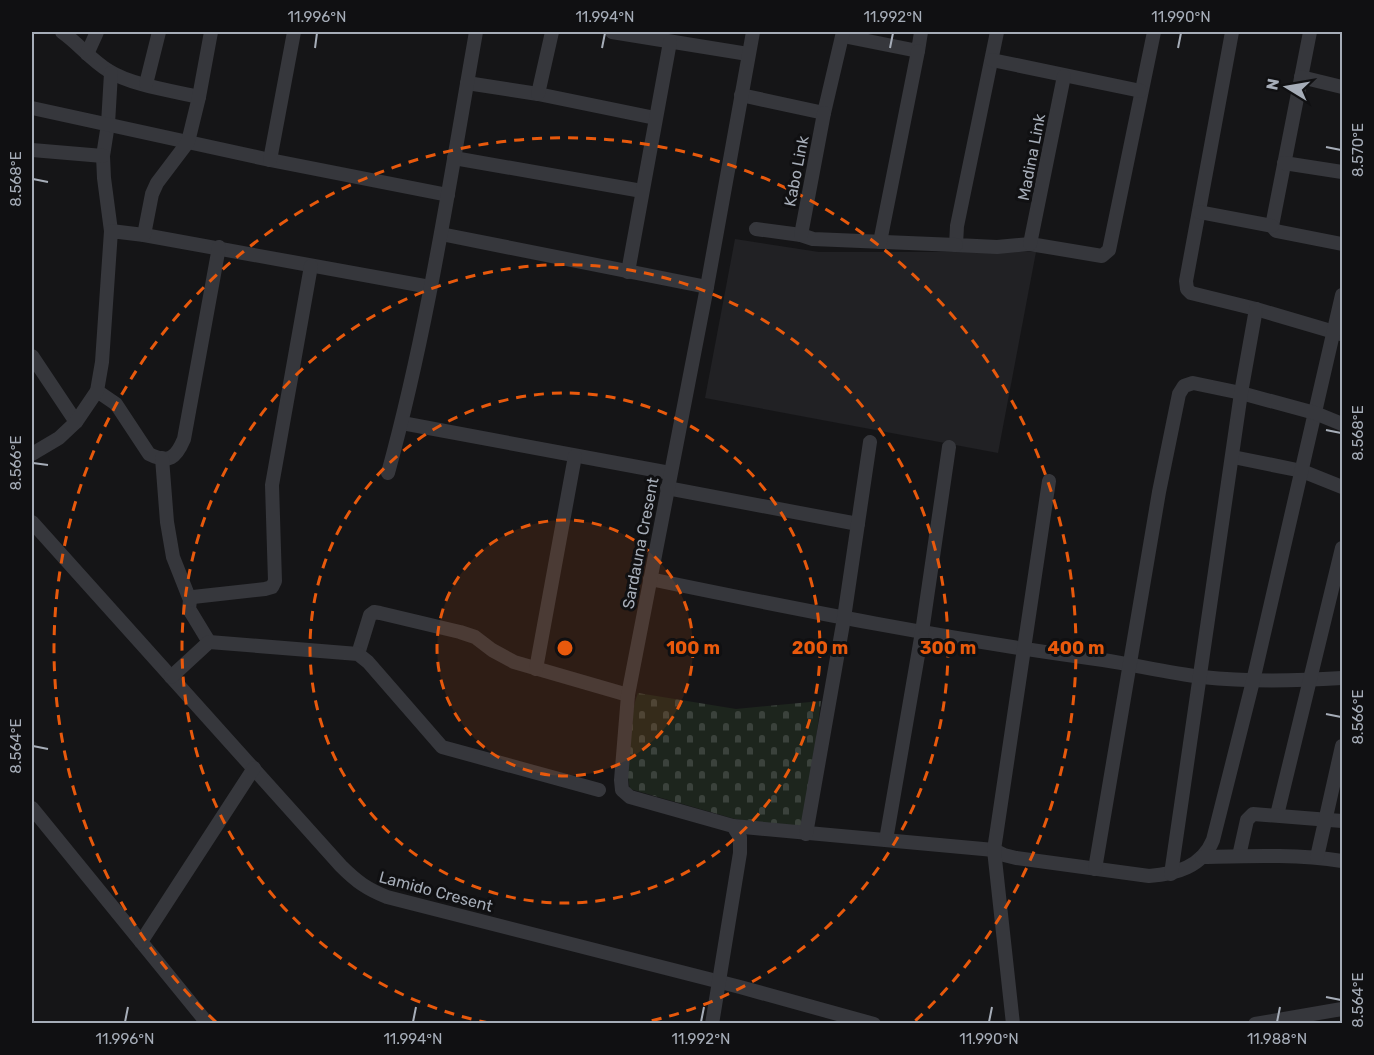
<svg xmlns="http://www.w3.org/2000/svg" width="1374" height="1055" font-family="Rubik,sans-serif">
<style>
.built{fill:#212124}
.cemetery{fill:url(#cemetery-stones)}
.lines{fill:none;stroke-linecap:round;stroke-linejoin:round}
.minor{stroke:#36373c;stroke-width:14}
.ticks{fill:none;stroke:#a6adb8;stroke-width:2}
.ring{fill:none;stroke:#e8590c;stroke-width:3;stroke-dasharray:10 8}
.labels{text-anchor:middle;stroke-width:6;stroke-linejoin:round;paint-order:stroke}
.street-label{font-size:16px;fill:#a6adb8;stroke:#101012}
.centre{fill:#e8590c;stroke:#101012;stroke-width:3}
.ring-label{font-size:18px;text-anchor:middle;font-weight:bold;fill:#e8590c;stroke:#101012;stroke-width:6;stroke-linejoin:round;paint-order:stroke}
.neatline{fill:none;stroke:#a6adb8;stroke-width:2}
.ticks-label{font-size:15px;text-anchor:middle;fill:#a6adb8}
</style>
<defs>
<pattern id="cemetery-stones" width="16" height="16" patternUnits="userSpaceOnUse" patternTransform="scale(1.5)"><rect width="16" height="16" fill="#1d251d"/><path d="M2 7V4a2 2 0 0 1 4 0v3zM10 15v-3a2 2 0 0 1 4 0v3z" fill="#3b423c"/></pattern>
</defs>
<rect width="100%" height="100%" fill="#151517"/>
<!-- built -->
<path class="built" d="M735,239L819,252H1036L998,453L705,398Z"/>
<!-- cemetery -->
<path class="cemetery" d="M638,693L736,709L821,701L804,828L735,819L630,789C624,766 629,716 638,693Z"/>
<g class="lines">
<!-- minor -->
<g class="minor">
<path d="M62,32C79,44 91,60 109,71C131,85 173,91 199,97"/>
<path d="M612,32L748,54"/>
<path d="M997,32L957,226L956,245L997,247L1030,244L1102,256L1109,250L1154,32"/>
<path d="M1232,32L1186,281L1187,289L1191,293L1256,309L1341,334"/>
<path d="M1310,32L1272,226L1276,231L1342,244"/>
<path d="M843,36L918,51L921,32"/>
<path d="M87,54L97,32"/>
<path d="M992,60L1141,91"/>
<path d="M111,73L108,124L103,156L104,178L111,231"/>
<path d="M1301,77L1342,87"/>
<path d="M467,83L538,94L655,118"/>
<path d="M146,84L159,32"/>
<path d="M538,94L552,32"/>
<path d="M741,95L824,113L843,32"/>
<path d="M32,108L270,160L448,195"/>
<path d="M32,150L103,156"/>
<path d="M454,158L642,191"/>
<path d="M270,160L294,32"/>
<path d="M1284,163L1342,172"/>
<path d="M1199,212L1272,226"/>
<path d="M756,229L801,235L813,239L956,245"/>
<path d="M441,234L707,287"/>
<path d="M144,235L430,287"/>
<path d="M801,235L824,113"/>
<path d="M880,242L918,51"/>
<path d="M1030,244L1064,76"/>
<path d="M628,272L670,42"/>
<path d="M32,356L76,422"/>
<path d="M97,391L116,404L149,454C169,464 176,458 184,439L219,247"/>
<path d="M402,423L670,473"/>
<path d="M32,454L59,438L76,422L97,391L102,362L111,231L144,235L152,194L157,183L188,142L199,97L211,32"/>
<path d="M1233,457L1302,471L1342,487"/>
<path d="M162,458L167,522L173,557L190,600L189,609L209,642"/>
<path d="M388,473C428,328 450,179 476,32"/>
<path d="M667,488L858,524"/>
<path d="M32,522L341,866C357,882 367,889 387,897L740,987L874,1024"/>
<path d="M650,579C800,610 951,640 1103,660C1136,665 1168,673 1202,677C1248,682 1295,681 1342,678"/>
<path d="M190,600L193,597L265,589L272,587L275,581L272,485L311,266"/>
<path d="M358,654L370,615L374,612L380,613L460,632L475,637L492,650L514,662L628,695"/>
<path d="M536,669L575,456"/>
<path d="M171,677L209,642L358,654L368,662L442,747L599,790"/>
<path d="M32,808L208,1024"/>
<path d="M1277,815L1342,548"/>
<path d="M733,826L994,850L1004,855L1016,858L1149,876C1176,874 1202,867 1213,840L1253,681L1342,295"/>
<path d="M806,834L844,618L870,442"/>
<path d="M886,840L922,632L949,447"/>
<path d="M1239,856L1247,820L1253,814L1342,821"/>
<path d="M1202,857C1249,856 1296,854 1342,861"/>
<path d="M1317,857L1342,746"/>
<path d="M1095,869L1159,492L1179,394L1184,386L1193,383L1241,393L1315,413L1342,424"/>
<path d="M1171,874L1241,393L1256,309"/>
<path d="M141,942L254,768"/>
<path d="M712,1024L740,853V837L733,826L630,797L622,790L621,780L628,695L707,287L753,32"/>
<path d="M1013,1024L994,850L1049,481"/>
<path d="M1255,1024L1342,1009"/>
</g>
</g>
<!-- ticks -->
<path class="ticks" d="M315,48L317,33M602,48L605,33M890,48L893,33M1178,48L1181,33M1326,147L1341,150M33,179L48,182M1326,430L1341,433M33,463L48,465M1326,714L1341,717M33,746L48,749M1326,997L1341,1000M125,1022L128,1007M413,1022L416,1007M701,1022L704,1007M989,1022L992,1007M1277,1022L1280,1007"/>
<!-- distance rings -->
<circle cx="565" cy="648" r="128" fill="#e8590c" fill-opacity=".12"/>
<g class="ring">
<circle cx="565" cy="648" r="128"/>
<circle cx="565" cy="648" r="255"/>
<path d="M489 1023A383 383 0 1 1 641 1023"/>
<path d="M216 1022A511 511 0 1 1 914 1022"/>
</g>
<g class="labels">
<!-- street labels -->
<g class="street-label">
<text transform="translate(1031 157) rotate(-79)" y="6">Madina Link</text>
<text transform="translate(796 171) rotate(-79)" y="6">Kabo Link</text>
<text transform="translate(640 543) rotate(-79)" y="6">Sardauna Cresent</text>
<text transform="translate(436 891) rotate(15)" y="6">Lamido Cresent</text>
</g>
</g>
<circle cx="565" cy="648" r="9" class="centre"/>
<g class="ring-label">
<text x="693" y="654">100 m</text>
<text x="820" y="654">200 m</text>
<text x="948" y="654">300 m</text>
<text x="1076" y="654">400 m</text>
</g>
<!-- border -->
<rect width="1374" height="1055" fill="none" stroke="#101012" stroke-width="66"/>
<!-- north arrow -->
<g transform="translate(1287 87) rotate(281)" stroke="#101012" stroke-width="4.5" paint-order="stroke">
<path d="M0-4.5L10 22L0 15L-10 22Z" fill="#a6adb8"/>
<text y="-9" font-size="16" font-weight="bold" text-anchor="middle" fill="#a6adb8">N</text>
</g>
<rect x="33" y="33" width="1308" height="989" class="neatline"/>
<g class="ticks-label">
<text x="317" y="22">11.996°N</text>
<text x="605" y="22">11.994°N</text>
<text x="893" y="22">11.992°N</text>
<text x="1181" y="22">11.990°N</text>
<text transform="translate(1358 150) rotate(-90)" y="5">8.570°E</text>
<text transform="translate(16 179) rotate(-90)" y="5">8.568°E</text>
<text transform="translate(1358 433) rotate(-90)" y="5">8.568°E</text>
<text transform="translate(16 463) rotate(-90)" y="5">8.566°E</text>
<text transform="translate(1358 717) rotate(-90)" y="5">8.566°E</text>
<text transform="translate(16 746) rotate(-90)" y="5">8.564°E</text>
<text transform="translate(1358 1000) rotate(-90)" y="5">8.564°E</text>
<text x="125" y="1044">11.996°N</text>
<text x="413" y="1044">11.994°N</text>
<text x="701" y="1044">11.992°N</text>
<text x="989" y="1044">11.990°N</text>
<text x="1277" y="1044">11.988°N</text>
</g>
</svg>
